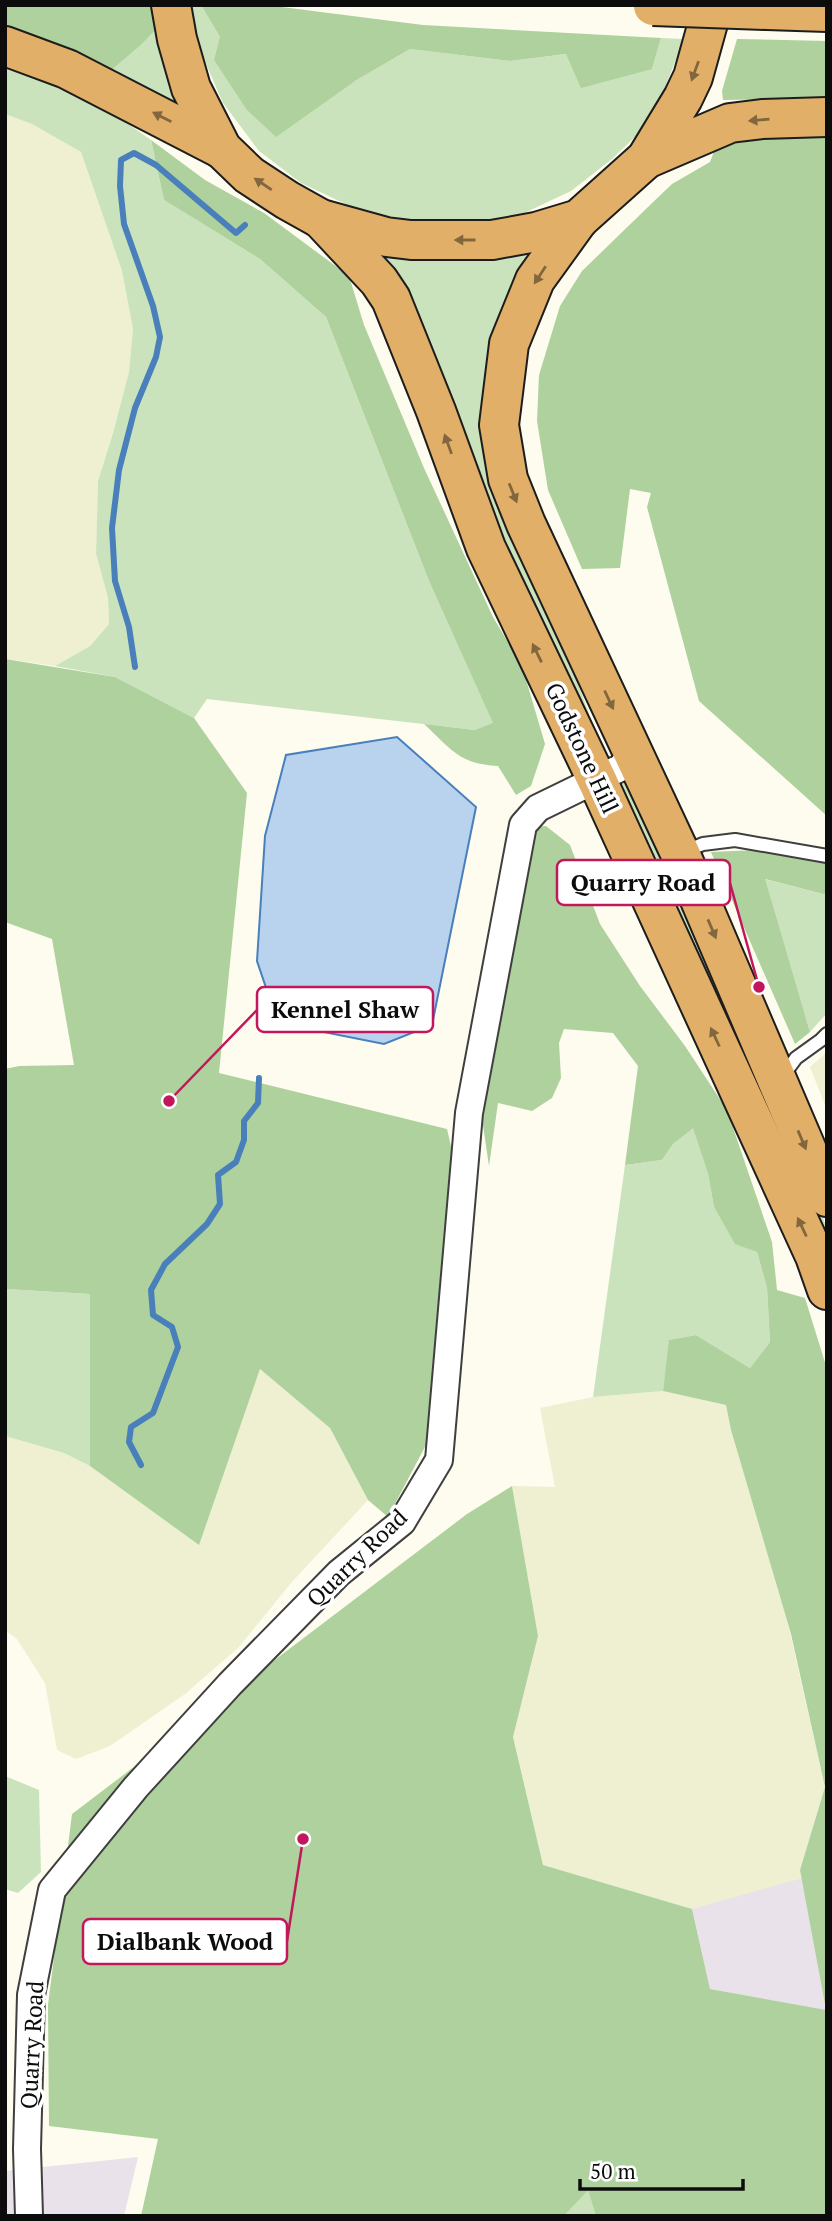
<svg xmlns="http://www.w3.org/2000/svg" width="832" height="2221" font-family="'PT Serif',serif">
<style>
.industrial{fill:#eae2ea}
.farmland{fill:#eef0d1}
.green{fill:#cbe3bc}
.forest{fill:#aed19d}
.water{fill:#b9d3ee;stroke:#497fbb;stroke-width:2}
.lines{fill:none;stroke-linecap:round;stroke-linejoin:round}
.stream{stroke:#497fbb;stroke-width:6}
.lane-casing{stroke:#3f3f3f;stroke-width:16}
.street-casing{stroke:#3f3f3f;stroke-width:30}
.highway-casing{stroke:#1d1d1d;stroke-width:42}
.lane{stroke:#fff;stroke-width:12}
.street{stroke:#fff;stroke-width:26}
.highway{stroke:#e1af67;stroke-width:38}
.highway-bridge-casing{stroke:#1d1d1d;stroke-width:42;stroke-linecap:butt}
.highway-bridge{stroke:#e1af67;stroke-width:38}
.oneway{fill:#81663e}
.labels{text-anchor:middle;stroke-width:7;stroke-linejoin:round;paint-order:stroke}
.street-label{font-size:23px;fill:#0c0c0c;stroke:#fff}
.leader{fill:none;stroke:#c2185b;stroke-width:2.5}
.callout-dot{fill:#c2185b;stroke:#fff;stroke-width:2.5}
.callout{fill:#fff;stroke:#c2185b;stroke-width:2.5}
.callout-label{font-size:24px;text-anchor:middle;font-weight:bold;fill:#0c0c0c}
</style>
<rect width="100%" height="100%" fill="#fdfcee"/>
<!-- industrial -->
<g class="industrial">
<path d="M802,1878L826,2011L710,1989L692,1909L736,1895Z"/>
<path d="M138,2157L124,2216H5V2171Z"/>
</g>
<!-- farmland -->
<g class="farmland">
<path d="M5,114L32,124L81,152L122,271L133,329L129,372L113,433L98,481L96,554L108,598L109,624L90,646L55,666L5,659Z"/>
<path d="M827,1052V1110L810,1067Z"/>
<path d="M260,1369L330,1428L368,1500L291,1583L238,1648L185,1694L110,1746L76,1759L57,1750L45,1683L17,1639L5,1630V1436L64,1453L90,1466L198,1544Z"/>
<path d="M663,1391L726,1405L731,1430L788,1624L825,1787L800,1870L802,1878L692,1909L543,1865L513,1737L538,1636L512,1486L555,1487L540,1408L593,1397Z"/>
</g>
<!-- green -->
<g class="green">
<path d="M190,5H201L220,37L355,81L410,49L510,61L567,54L652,69L661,38L684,39L660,100L639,133L612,159L571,191L520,215L478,226L420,224L369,215L301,183L259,151L223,103L197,43Z"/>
<path d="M163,22L200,124L107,74L141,45Z"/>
<path d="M5,64L95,101L151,140L164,200L260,259L326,317L429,581L494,724L475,730L207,699L194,718L115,677L55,666L90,646L109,624L108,598L96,554L98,481L113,433L129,372L133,329L122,271L81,152L32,124L5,114Z"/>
<path d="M358,239L542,241L490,375L560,634L597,736L559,653L507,550Z"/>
<path d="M629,778L766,1079L827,1228V1263L616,783Z"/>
<path d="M764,879L827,895V1013L810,1032Z"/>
<path d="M693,1127L708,1174L714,1207L735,1243L757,1252L767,1288L770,1342L750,1368L696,1335L670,1340L663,1391L593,1397L625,1165L662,1160L673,1144Z"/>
<path d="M5,1289L90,1294V1466L64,1453L5,1436Z"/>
<path d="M5,1776L39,1790L41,1872L18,1893L5,1889Z"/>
<path d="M588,2189L596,2216H564Z"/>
</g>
<!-- forest -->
<g class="forest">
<path d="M5,5H161L163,22L141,45L107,74L5,31Z"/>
<path d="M201,5H266L423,25L661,38L652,69L581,88L566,54L510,61L410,49L355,81L276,137L247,110L214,60L220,37Z"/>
<path d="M737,39L827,41V98L723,100L722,91Z"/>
<path d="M827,136V816L699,701L647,507L651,493L630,489L620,568L582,569L548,490L537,421L539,375L560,306L582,271L648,207L672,184L710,162L717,144L725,140Z"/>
<path d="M151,140L205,180L264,213L349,276L364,325L424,468L493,617L522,666L545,744L531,786L516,795L498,766C459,764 451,749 424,724L475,730L493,723L429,581L326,317L260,259L164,200Z"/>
<path d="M5,659L115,677L194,718L247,793L219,1073L447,1129L456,1168L427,1443L388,1517L368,1500L330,1428L260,1369L199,1545L90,1466V1294L5,1289V1069L19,1066L74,1065L52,939L5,922Z"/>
<path d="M546,826L570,845L600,924L640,986L685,1046L727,1110L772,1242L777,1290L805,1298L827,1369V2216H596L588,2190L564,2216H141L158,2139L49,2126L48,2005L72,1814L467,1514L512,1486L538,1636L513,1737L543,1865L692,1909L710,1989L826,2010L800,1870L825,1787L791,1634L731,1430L726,1405L663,1391L669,1340L696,1335L750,1368L770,1342L767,1288L757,1252L735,1244L714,1207L708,1174L693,1128L673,1144L662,1160L625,1165L638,1066L613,1033L564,1029L559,1043L561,1078L552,1098L532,1111L498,1103L489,1166L481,1112L529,827Z"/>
<path d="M757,850L827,862V895L765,879L810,1032L795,1044L711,852Z"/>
</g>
<!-- water -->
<path class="water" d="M397,737L476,807L432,1025L384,1044L278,1023L257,961L265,836L286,755Z"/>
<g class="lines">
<!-- stream -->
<g class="stream">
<path d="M135,667L129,627L115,581L112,528L119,470L135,408L156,357L160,337L153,306L124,224L120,186L121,160L134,153L156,165L236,233L245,225"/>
<path d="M141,1465L129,1442L131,1427L153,1413L178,1347L172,1327L153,1315L151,1290L165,1264L207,1224L220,1204L218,1175L236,1162L244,1140V1121L258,1103L259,1078"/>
</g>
<defs>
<g id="lane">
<path d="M683,852L703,844L735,840L827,856"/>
<path d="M782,1077L796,1058L821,1040L827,1034"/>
</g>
<path id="street" d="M29,2216L27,2149L31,1995L52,1890L136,1787L230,1684L339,1573L402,1522L439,1460L469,1113L523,825L538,808L620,768L634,753"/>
<g id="highway">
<path d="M171,5L177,39L191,88L222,149L249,175L287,200L321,219L386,237L411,240H492L536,232L579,219L646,159L683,98L693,77L713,5"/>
<path d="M767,10L827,12"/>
<path d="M5,46L67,69L222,149"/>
<path d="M646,159L730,123L762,119L827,117"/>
<path d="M321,219L379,281L391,299L436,411L486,548L597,780L815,1256L827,1290"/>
<path d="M579,219L535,280L509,344L499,425L508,479L526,524L680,853L827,1197"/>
</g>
</defs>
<!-- lane casing -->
<use href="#lane" class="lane-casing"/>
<!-- street casing -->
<use href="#street" class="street-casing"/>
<!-- highway casing -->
<use href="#highway" class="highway-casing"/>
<!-- lane -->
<use href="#lane" class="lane"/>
<!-- street -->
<use href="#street" class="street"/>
<!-- highway -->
<use href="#highway" class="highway"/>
<defs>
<path id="highway-bridge" d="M653,6L767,10"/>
</defs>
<!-- highway-bridge casing -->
<use href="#highway-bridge" class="highway-bridge-casing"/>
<!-- highway-bridge -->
<use href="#highway-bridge" class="highway-bridge"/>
</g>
<!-- one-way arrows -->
<defs><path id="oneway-solid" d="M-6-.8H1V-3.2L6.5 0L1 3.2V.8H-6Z" transform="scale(1.75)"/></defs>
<g class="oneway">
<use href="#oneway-solid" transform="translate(695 71) rotate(110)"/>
<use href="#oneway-solid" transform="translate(162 117) rotate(-153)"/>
<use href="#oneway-solid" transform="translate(759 120) rotate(175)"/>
<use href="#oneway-solid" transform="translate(263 184) rotate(-146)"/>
<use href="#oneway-solid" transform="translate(465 240) rotate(-180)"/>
<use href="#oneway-solid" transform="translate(540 275) rotate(123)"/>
<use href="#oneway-solid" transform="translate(448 444) rotate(-110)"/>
<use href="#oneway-solid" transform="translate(513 493) rotate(68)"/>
<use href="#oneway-solid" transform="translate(537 653) rotate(-116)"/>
<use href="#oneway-solid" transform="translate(609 700) rotate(65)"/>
<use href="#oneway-solid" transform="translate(712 929) rotate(67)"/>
<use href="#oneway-solid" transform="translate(715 1037) rotate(-115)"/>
<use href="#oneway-solid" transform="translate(802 1140) rotate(67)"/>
<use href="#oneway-solid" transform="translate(802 1227) rotate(-115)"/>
</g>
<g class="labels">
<!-- street labels -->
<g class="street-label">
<text transform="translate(582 748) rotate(65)" y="8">Godstone Hill</text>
<text transform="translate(357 1558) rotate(-44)" y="8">Quarry Road</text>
<text transform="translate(32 2045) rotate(-87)" y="8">Quarry Road</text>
</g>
</g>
<!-- callouts -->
<path class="leader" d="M759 987L730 883M169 1101L257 1010M303 1839L287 1941"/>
<g class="callout-dot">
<circle cx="759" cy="987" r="7"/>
<circle cx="169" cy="1101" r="7"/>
<circle cx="303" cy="1839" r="7"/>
</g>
<g class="callout">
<rect x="557" y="860" width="173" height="45" rx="7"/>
<rect x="257" y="987" width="176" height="45" rx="7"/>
<rect x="83" y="1919" width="204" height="45" rx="7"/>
</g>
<g class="callout-label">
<text x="643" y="891">Quarry Road</text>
<text x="345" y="1018">Kennel Shaw</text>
<text x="185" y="1950">Dialbank Wood</text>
</g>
<!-- border -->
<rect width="832" height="2221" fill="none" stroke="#0c0c0c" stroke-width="14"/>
<!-- scale -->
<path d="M580 2179v10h163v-10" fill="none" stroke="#0c0c0c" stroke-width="3.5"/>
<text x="590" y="2179" font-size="21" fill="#0c0c0c" stroke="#ffffff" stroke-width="5" paint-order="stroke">50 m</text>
</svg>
